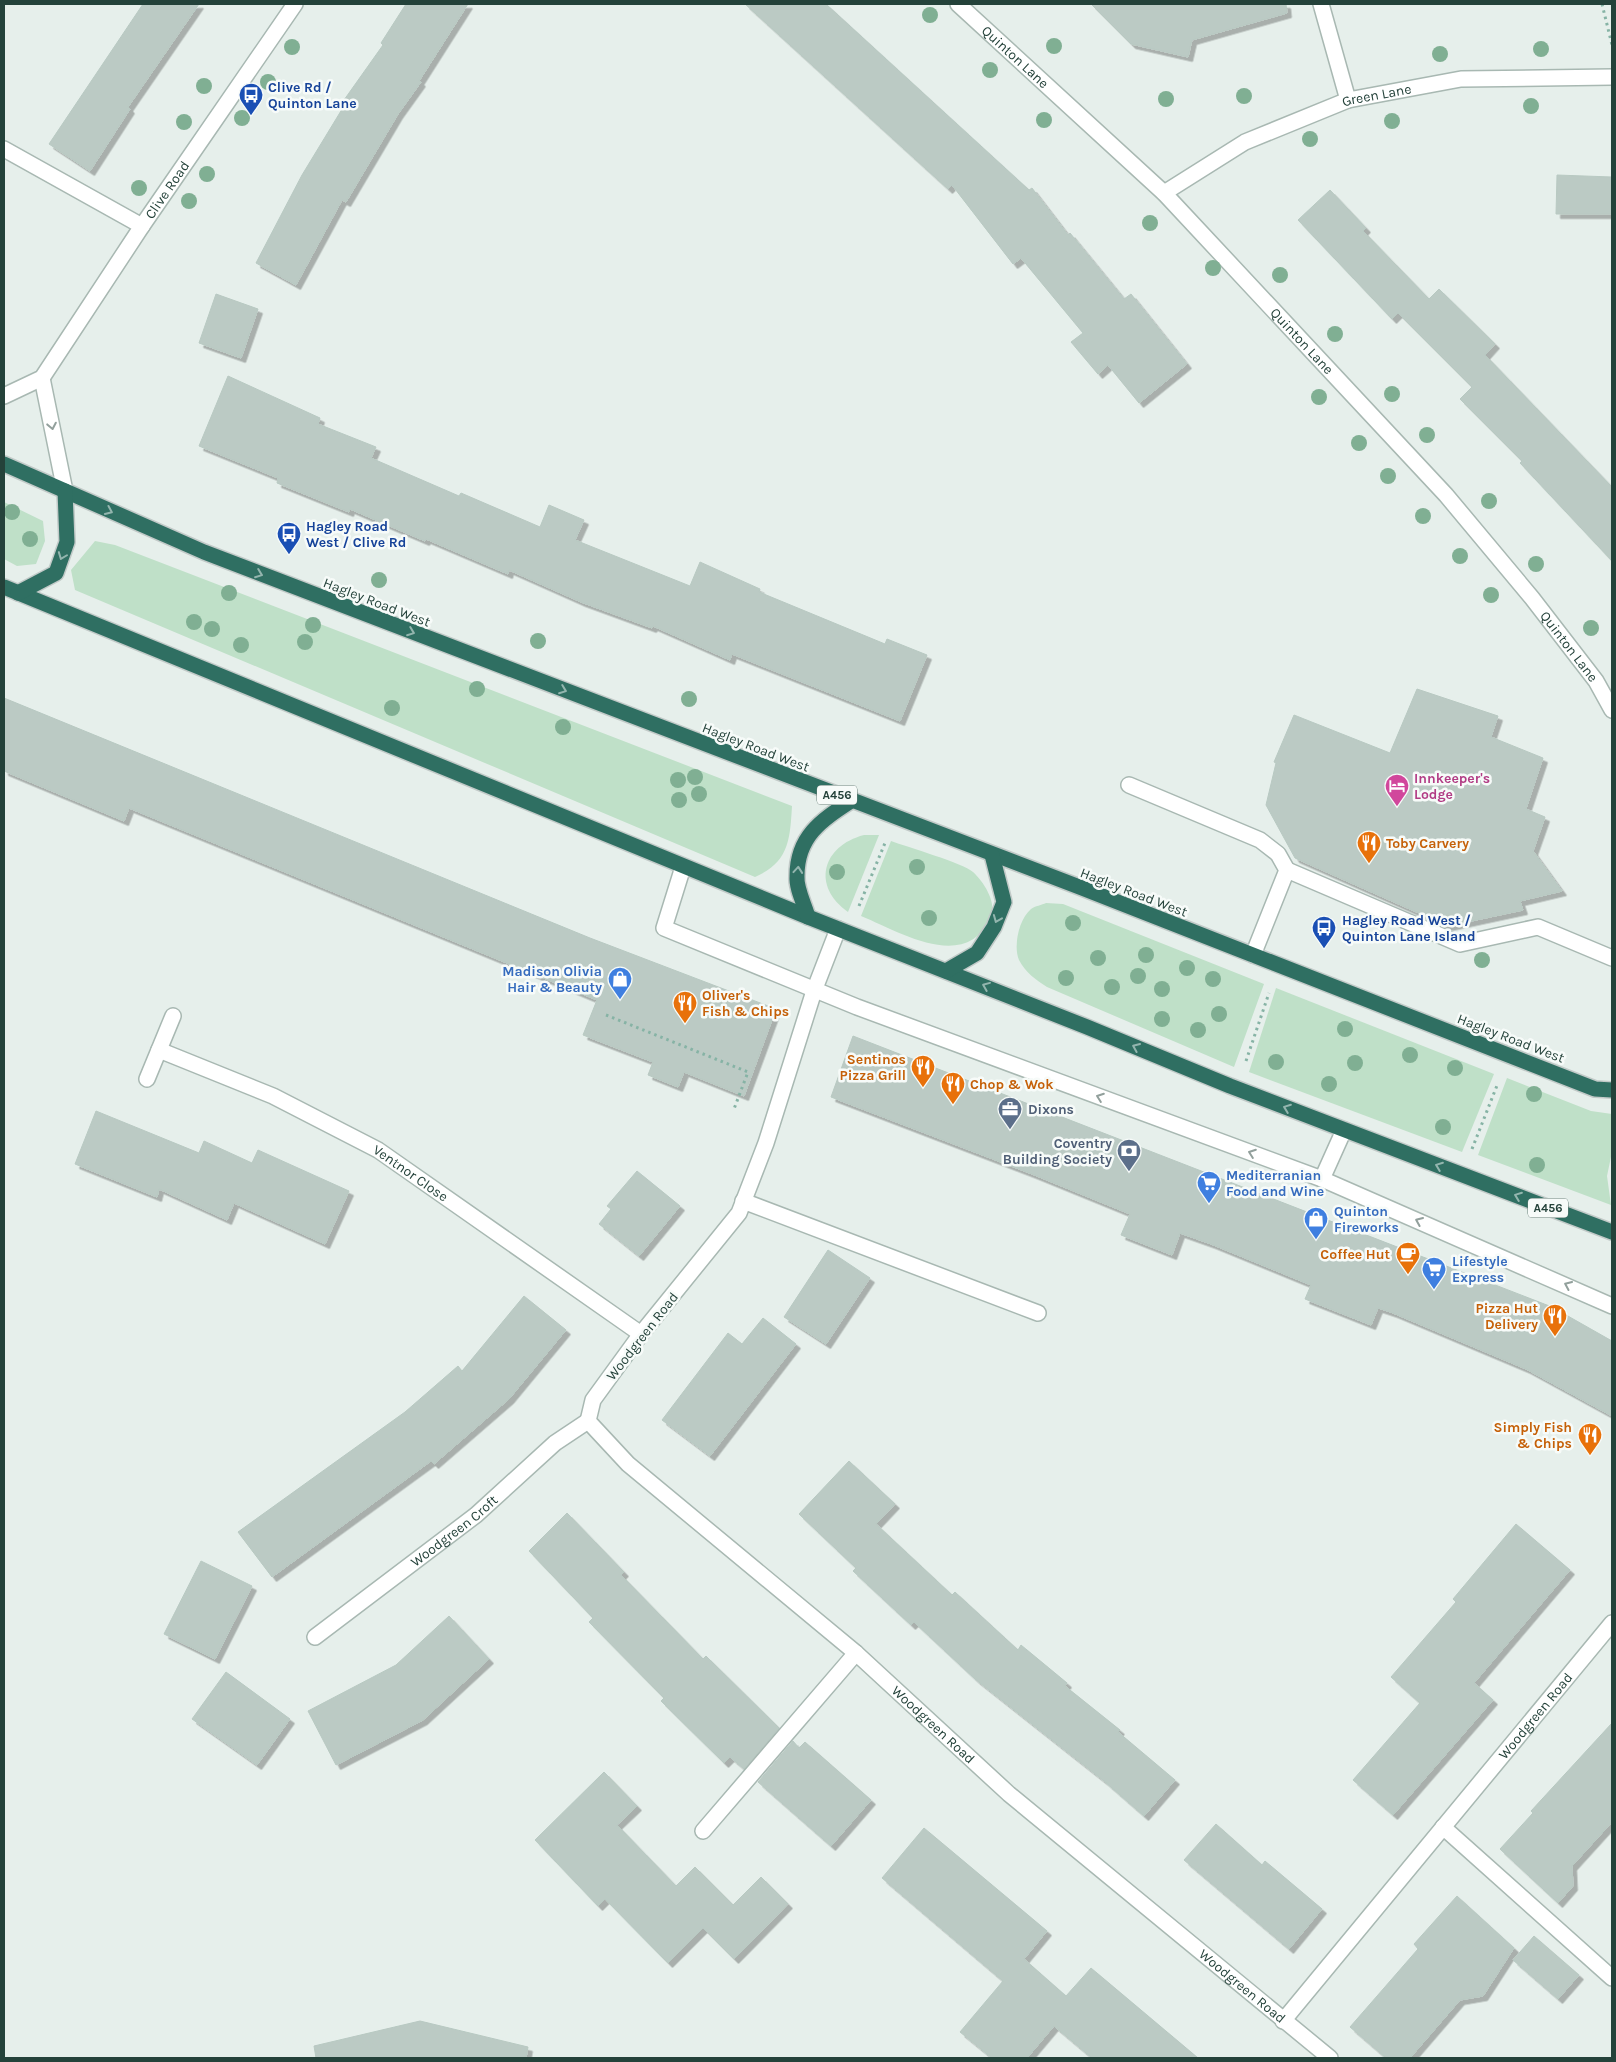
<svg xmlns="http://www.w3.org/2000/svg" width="1616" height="2062" font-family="Karla,sans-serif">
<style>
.green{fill:#bfe0c8}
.building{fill:#bbcac4;stroke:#b8c9c2;filter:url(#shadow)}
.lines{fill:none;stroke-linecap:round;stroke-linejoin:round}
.lane-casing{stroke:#a8b8b2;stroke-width:18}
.street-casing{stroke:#a8b8b2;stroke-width:18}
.highway-casing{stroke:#c2cac8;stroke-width:18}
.path{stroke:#86b3a5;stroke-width:3;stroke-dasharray:2.5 4;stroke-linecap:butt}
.lane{stroke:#fff;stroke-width:15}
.street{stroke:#fff;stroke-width:15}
.highway{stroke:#2f6f62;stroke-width:15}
.tree{fill:#80af93}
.oneway{stroke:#92a09c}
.oneway2{stroke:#93b5ae}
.labels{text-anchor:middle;stroke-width:5;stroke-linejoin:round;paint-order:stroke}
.shield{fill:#f7fbf9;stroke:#637a73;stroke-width:1}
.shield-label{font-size:12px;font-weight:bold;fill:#24423a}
.street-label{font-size:14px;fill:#24423a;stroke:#f7fbf9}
.transit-label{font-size:14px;font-weight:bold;fill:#164399;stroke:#f7fbf9;text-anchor:start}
.hotel-label{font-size:14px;font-weight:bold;fill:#b23c85;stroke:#f7fbf9;text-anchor:start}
.food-label{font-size:14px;font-weight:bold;fill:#c56008;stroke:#f7fbf9;text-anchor:end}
.shop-label{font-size:14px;font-weight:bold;fill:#366cbe;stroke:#f7fbf9;text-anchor:start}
.service-label{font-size:14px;font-weight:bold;fill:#4e5e75;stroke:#f7fbf9;text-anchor:start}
</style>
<defs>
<filter id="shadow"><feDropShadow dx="4.5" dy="4.5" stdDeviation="0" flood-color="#0004"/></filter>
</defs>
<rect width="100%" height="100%" fill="#e6efeb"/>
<!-- green -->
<g class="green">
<path d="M4,502L43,521L45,541L36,564L17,566L4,559Z"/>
<path d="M95,541L115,545L792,806C790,840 789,862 755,877L75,590L71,570Z"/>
<path d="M864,835H879L848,912C811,886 822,846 864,835Z"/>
<path d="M891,841C907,847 963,863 973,872C983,881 997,902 991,916C967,974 900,932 861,916Z"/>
<path d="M1046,903L1063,904L1264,984L1234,1067L1047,987C1036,980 1025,972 1019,960C1013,946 1019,919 1031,909C1035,906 1042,905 1046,903Z"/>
<path d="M1276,988L1494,1074L1462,1152L1249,1072Z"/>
<path d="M1507,1078L1591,1111L1612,1114V1152L1607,1176L1611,1205L1478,1155Z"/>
</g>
<!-- building -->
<g class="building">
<path d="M143,4H199L128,107L130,109L90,171L49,144Z"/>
<path d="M406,4H468L419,81L421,82L398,114L346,202L342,200L296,285L256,263L302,175L347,101L344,100L383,45L381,43Z"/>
<path d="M745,4H826L1029,190L1032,188L1068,235L1070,233L1124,299L1131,294L1187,364L1139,403L1108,365L1098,374L1071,342L1083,333L1021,258L1013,264L952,185L948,189Z"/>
<path d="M1091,4H1286L1287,13L1192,40L1188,57L1131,44Z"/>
<path d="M1557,175L1612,177V214H1556Z"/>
<path d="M1330,190L1366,228L1363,231L1429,299L1439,289L1495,344L1485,355L1612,487V561L1520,463L1522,461L1460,399L1472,387L1398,313L1392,319L1298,220Z"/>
<path d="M216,294L258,309L241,358L199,343Z"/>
<path d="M228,376L320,418L318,424L376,447L371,458L459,496L461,493L540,527L549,505L584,520L575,540L690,586L700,562L760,589L759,592L885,644L887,639L927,655L900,721L732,654L730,660L653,626L652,628L581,602L509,570L508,574L426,539L425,541L350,509L349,512L277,483L278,478L199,446Z"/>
<path d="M1417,689L1498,716L1491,737L1543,758L1526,809L1545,817L1533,851L1562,891L1520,901L1523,910L1448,926L1295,858L1266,805L1276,763L1274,762L1294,715L1390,753Z"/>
<path d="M4,698L590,938L776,1009L744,1096L684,1072L678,1087L648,1075L653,1062L583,1035L597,1000L129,808L124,821L4,771Z"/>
<path d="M853,1036L1552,1307L1612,1341V1416L1526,1369L1393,1313L1378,1308L1371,1325L1305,1299L1311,1285L1211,1244L1180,1233L1172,1255L1121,1235L1130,1214L1032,1174L831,1097Z"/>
<path d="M96,1111L199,1153L204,1141L252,1163L258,1150L349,1191L325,1244L234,1203L227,1220L159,1189L157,1197L75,1164Z"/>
<path d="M637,1171L680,1206L639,1256L599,1224L611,1209L607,1206Z"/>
<path d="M828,1250L870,1278L826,1344L784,1317Z"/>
<path d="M524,1296L566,1330L509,1399L434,1464L431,1461L272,1577L238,1532L405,1412L458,1366L462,1371Z"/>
<path d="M763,1318L796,1344L710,1456L662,1420L728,1333L742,1344Z"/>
<path d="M849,1461L895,1504L876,1524L952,1595L955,1592L1018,1650L1021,1645L1067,1683L1065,1686L1120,1730L1118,1732L1175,1780L1144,1816L1104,1781L975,1679L914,1622L911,1625L853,1571L856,1568L799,1514Z"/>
<path d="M567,1513L624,1572L621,1575L703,1659L706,1656L779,1728L744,1769L730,1757L724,1763L661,1701L664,1698L589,1622L593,1618L529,1551Z"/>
<path d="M1516,1524L1570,1570L1474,1683L1493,1700L1393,1815L1353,1780L1420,1703L1391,1677L1456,1602L1453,1599Z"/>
<path d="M201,1561L252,1586L215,1659L164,1634Z"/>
<path d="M449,1616L489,1659L423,1720L336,1765L308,1711L396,1665Z"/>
<path d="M226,1672L290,1719L257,1765L192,1719Z"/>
<path d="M1612,1723V1822L1572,1866L1573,1886L1558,1903L1500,1849L1533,1813L1531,1811Z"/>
<path d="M793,1741L799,1748L805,1742L871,1800L831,1846L758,1782Z"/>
<path d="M604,1772L637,1806L617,1825L676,1886L695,1867L733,1905L761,1877L788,1904L734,1959L703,1928L668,1963L605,1899L598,1906L535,1840Z"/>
<path d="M1216,1824L1262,1865L1265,1861L1322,1909L1289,1949L1184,1860Z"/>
<path d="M924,1828L1047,1931L1024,1959L1066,1996L1091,1968L1198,2058H1092L1054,2026L1027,2058H992L960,2032L1003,1981L882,1878Z"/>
<path d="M1457,1896L1514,1948L1483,1996L1460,2000L1410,2058H1386L1350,2027L1418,1949L1414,1944Z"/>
<path d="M1534,1936L1579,1975L1558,1999L1513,1960Z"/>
<path d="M420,2021L528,2047L526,2058H316L314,2046Z"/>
</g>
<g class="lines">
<defs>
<g id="lane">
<path d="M4,149L142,226"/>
<path d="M1129,785L1260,840L1278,854L1287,870L1253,955"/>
<path d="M1287,870L1460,944L1538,927L1612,958"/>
<path d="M743,1201L1038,1313"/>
<path d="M1443,1827L1612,1978"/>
</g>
<g id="street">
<path id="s1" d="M958,4L1164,193L1446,495L1532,598L1596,681L1612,710"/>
<path d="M1321,4L1348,100"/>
<path id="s2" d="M1164,193L1245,142L1348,100L1461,79L1612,77"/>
<path d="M42,378L65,491"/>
<path id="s3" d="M4,396L42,378L142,226L295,4"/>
<path d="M683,867L664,928L857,1007L1322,1179L1612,1306"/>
<path id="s4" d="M838,929L814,991L766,1143L739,1213L641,1334L593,1400L588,1421L628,1464L856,1653L1009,1794L1330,2058"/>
<path id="s5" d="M159,1050L273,1096L378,1150L641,1334"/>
<path d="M147,1079L173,1016"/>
<path d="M1322,1179L1344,1130"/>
<path id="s6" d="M315,1637L476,1515L555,1443L588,1421"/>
<path d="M703,1831L856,1653"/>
<path id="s7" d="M1283,2021L1612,1623"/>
</g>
<g id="highway">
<path d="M4,464L204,552L1082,888L1595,1089L1612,1090"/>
<path d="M4,587L808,917L1087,1027L1230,1086L1612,1232"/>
<path d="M18,593L56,573L67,542L65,491"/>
<path d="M808,917C805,905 796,889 797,876C797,836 822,820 851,801"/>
<path d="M946,971L977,953L994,927L1004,902L992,855"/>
</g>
</defs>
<!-- lane casing -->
<use href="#lane" class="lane-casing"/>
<!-- street casing -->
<use href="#street" class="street-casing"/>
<!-- highway casing -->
<use href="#highway" class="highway-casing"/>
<!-- path -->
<g class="path">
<path d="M1602,4L1612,45"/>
<path d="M859,906L885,843"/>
<path d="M606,1015L748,1072L734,1109"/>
<path d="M1246,1061L1269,993"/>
<path d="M1472,1149L1498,1083"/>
</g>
<!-- lane -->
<use href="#lane" class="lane"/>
<!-- street -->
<use href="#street" class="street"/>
<!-- highway -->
<use href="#highway" class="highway"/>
</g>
<!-- trees -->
<g class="tree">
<circle cx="930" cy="15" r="8"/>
<circle cx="1054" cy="46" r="8"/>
<circle cx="292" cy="47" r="8"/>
<circle cx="1541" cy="49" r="8"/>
<circle cx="1440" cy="54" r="8"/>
<circle cx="990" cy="70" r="8"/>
<circle cx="268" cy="82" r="8"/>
<circle cx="204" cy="86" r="8"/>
<circle cx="1244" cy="96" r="8"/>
<circle cx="1166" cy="99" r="8"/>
<circle cx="1531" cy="106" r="8"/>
<circle cx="242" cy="118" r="8"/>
<circle cx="1044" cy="120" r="8"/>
<circle cx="1392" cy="121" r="8"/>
<circle cx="184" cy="122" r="8"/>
<circle cx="1310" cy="139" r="8"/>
<circle cx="207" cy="174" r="8"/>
<circle cx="139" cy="188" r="8"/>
<circle cx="189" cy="201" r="8"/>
<circle cx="1150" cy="223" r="8"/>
<circle cx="1213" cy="268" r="8"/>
<circle cx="1280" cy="275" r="8"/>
<circle cx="1335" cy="334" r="8"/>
<circle cx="1392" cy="394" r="8"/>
<circle cx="1319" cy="397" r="8"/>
<circle cx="1427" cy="435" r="8"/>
<circle cx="1359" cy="443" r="8"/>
<circle cx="1388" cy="476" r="8"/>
<circle cx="1489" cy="501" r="8"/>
<circle cx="12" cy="512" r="8"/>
<circle cx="1423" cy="516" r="8"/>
<circle cx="30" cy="539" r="8"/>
<circle cx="1460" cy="556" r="8"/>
<circle cx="1536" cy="564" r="8"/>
<circle cx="379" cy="580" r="8"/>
<circle cx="229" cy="593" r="8"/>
<circle cx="1491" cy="595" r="8"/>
<circle cx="194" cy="622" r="8"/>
<circle cx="313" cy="625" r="8"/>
<circle cx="1591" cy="628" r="8"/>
<circle cx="212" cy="629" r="8"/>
<circle cx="538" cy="641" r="8"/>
<circle cx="305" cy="642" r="8"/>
<circle cx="241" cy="645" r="8"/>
<circle cx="477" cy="689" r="8"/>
<circle cx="689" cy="699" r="8"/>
<circle cx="392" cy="708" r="8"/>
<circle cx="563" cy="727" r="8"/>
<circle cx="695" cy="777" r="8"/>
<circle cx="678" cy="780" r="8"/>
<circle cx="699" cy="794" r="8"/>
<circle cx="679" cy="800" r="8"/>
<circle cx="917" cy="867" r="8"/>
<circle cx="837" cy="872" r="8"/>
<circle cx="929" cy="918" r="8"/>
<circle cx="1073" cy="923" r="8"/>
<circle cx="1146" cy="955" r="8"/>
<circle cx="1098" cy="958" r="8"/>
<circle cx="1482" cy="960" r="8"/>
<circle cx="1187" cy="968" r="8"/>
<circle cx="1138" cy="976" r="8"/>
<circle cx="1066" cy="978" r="8"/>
<circle cx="1213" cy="979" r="8"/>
<circle cx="1112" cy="987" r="8"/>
<circle cx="1162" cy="989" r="8"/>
<circle cx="1219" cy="1014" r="8"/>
<circle cx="1162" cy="1019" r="8"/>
<circle cx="1345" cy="1029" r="8"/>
<circle cx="1198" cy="1030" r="8"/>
<circle cx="1410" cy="1055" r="8"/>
<circle cx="1276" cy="1062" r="8"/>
<circle cx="1355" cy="1063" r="8"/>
<circle cx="1455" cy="1068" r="8"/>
<circle cx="1329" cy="1084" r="8"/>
<circle cx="1534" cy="1094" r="8"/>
<circle cx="1443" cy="1127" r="8"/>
<circle cx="1537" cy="1165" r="8"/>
</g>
<!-- one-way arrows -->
<defs><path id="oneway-chevron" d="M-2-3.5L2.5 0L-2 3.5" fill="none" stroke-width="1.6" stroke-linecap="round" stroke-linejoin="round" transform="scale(1.25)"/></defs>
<g class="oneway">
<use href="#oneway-chevron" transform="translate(52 426) rotate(79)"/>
<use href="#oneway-chevron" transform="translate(1100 1097) rotate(-160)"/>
<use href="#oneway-chevron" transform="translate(1252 1153) rotate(-160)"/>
<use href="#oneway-chevron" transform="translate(1419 1221) rotate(-157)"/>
<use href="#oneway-chevron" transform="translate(1568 1285) rotate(-156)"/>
</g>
<g class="oneway2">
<use href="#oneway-chevron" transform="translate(109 511) rotate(24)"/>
<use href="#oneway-chevron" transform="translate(62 556) rotate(111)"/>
<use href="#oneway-chevron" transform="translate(259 574) rotate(21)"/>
<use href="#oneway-chevron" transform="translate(411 632) rotate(21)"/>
<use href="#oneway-chevron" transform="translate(563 690) rotate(21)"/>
<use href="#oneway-chevron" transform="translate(798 870) rotate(-85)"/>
<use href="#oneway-chevron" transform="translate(997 919) rotate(112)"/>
<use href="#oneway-chevron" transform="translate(986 986) rotate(-158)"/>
<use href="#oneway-chevron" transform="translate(1136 1047) rotate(-157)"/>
<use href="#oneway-chevron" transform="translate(1287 1108) rotate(-159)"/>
<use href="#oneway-chevron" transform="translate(1439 1166) rotate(-159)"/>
<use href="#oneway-chevron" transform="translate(1518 1196) rotate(-159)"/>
</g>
<!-- icons -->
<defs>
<symbol id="bus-pin" viewBox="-11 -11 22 30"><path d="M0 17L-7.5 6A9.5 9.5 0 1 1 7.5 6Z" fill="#1a4fb4" stroke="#f7fbf9"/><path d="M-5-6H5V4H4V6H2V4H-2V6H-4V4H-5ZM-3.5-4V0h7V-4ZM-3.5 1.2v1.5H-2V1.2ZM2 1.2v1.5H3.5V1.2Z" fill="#fff"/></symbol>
<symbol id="hotel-pin" viewBox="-11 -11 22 30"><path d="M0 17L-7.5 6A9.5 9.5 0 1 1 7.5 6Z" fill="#d1479c" stroke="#f7fbf9"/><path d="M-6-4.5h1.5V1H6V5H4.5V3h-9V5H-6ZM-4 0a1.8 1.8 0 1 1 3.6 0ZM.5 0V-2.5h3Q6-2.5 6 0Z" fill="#fff"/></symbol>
<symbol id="restaurant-pin" viewBox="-11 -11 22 30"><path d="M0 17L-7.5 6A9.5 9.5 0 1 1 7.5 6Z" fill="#e8710a" stroke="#f7fbf9"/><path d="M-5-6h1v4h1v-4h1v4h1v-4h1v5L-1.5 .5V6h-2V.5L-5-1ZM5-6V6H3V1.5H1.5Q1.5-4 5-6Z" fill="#fff"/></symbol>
<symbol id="shop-pin" viewBox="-11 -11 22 30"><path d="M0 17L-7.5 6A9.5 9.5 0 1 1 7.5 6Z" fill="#3f7fe0" stroke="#f7fbf9"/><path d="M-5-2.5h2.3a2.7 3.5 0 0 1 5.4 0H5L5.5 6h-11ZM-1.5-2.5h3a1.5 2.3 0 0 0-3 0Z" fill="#fff"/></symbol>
<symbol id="office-pin" viewBox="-11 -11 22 30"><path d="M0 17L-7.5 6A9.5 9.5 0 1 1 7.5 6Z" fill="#5c6f8a" stroke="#f7fbf9"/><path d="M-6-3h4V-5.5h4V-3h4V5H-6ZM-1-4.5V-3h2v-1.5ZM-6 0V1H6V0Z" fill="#fff"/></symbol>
<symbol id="bank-pin" viewBox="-11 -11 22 30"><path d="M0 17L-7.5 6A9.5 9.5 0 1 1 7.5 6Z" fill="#5c6f8a" stroke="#f7fbf9"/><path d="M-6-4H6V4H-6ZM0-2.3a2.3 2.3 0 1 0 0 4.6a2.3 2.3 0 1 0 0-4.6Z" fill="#fff"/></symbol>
<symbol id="supermarket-pin" viewBox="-11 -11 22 30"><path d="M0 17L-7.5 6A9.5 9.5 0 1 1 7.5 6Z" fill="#3f7fe0" stroke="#f7fbf9"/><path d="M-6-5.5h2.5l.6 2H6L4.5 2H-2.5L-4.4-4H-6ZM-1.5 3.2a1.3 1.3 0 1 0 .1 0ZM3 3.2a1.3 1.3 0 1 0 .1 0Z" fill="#fff"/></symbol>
<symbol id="cafe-pin" viewBox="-11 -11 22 30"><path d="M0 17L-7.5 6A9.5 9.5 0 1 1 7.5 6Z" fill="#e8710a" stroke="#f7fbf9"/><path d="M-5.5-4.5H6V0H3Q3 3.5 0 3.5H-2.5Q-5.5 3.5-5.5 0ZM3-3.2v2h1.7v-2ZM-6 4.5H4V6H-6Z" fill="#fff"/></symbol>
</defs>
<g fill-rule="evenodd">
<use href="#bus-pin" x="237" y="81" width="28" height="38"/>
<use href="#bus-pin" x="275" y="520" width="28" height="38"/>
<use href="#hotel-pin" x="1383" y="772" width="28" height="38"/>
<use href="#restaurant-pin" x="1355" y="829" width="28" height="38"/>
<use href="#bus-pin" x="1310" y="914" width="28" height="38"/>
<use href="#shop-pin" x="606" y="965" width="28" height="38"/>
<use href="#restaurant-pin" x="671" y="989" width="28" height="38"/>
<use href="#restaurant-pin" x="909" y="1053" width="28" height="38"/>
<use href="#restaurant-pin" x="939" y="1070" width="28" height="38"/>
<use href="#office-pin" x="996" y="1095" width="28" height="38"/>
<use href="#bank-pin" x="1115" y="1137" width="28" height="38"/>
<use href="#supermarket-pin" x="1195" y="1169" width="28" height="38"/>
<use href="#shop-pin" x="1302" y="1205" width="28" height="38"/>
<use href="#cafe-pin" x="1394" y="1240" width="28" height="38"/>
<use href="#supermarket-pin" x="1420" y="1255" width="28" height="38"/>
<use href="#restaurant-pin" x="1541" y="1302" width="28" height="38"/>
<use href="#restaurant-pin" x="1576" y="1421" width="28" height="38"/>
</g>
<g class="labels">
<!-- shield labels -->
<g class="shield">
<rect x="817" y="785.5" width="40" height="19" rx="4"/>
<rect x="1528" y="1198.5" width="40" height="19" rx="4"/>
</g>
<g class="shield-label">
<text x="837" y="799">A456</text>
<text x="1548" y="1212">A456</text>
</g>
<!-- street labels -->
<g class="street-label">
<text dy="5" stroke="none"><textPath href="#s1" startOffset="78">Quinton Lane</textPath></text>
<text dy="5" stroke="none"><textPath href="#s2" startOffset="236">Green Lane</textPath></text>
<text dy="5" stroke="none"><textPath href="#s3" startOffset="268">Clive Road</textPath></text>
<text dy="5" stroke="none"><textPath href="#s1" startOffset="482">Quinton Lane</textPath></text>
<text transform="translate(377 602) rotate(21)" y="5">Hagley Road West</text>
<text dy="5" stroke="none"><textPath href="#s1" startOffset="888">Quinton Lane</textPath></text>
<text transform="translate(756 747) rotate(21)" y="5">Hagley Road West</text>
<text transform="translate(1134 892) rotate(21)" y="5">Hagley Road West</text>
<text transform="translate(1511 1038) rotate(21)" y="5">Hagley Road West</text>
<text dy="5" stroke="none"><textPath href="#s5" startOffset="281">Ventnor Close</textPath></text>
<text transform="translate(642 1336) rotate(-52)" y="5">Woodgreen Road</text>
<text dy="5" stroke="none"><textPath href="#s6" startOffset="175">Woodgreen Croft</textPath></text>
<text dy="5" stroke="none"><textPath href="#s7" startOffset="396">Woodgreen Road</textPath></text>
<text dy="5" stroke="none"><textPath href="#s4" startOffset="1020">Woodgreen Road</textPath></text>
<text dy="5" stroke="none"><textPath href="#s4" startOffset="1425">Woodgreen Road</textPath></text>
</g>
<!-- transit labels -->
<g class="transit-label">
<text x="268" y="92">Clive Rd /<tspan x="268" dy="16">Quinton Lane</tspan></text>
<text x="306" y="531">Hagley Road<tspan x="306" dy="16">West / Clive Rd</tspan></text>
<text x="1342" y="925">Hagley Road West /<tspan x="1342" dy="16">Quinton Lane Island</tspan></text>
</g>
<!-- hotel labels -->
<g class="hotel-label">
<text x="1414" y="783">Innkeeper's<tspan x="1414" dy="16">Lodge</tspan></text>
</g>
<!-- food labels -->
<g class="food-label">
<text x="1386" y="848" text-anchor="start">Toby Carvery</text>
<text x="702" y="1000" text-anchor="start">Oliver's<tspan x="702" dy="16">Fish &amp; Chips</tspan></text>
<text x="906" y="1064">Sentinos<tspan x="906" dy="16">Pizza Grill</tspan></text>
<text x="970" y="1089" text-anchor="start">Chop &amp; Wok</text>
<text x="1390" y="1259">Coffee Hut</text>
<text x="1538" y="1313">Pizza Hut<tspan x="1538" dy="16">Delivery</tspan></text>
<text x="1572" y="1432">Simply Fish<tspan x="1572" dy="16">&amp; Chips</tspan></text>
</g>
<!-- shop labels -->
<g class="shop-label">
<text x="602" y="976" text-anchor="end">Madison Olivia<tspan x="602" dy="16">Hair &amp; Beauty</tspan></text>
<text x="1226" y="1180">Mediterranian<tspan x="1226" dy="16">Food and Wine</tspan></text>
<text x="1334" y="1216">Quinton<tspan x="1334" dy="16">Fireworks</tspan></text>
<text x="1452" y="1266">Lifestyle<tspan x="1452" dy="16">Express</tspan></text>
</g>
<!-- service labels -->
<g class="service-label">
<text x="1028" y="1114">Dixons</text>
<text x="1112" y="1148" text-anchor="end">Coventry<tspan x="1112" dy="16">Building Society</tspan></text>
</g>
</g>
<!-- border -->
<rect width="1616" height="2062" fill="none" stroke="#24423a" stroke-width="10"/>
</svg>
